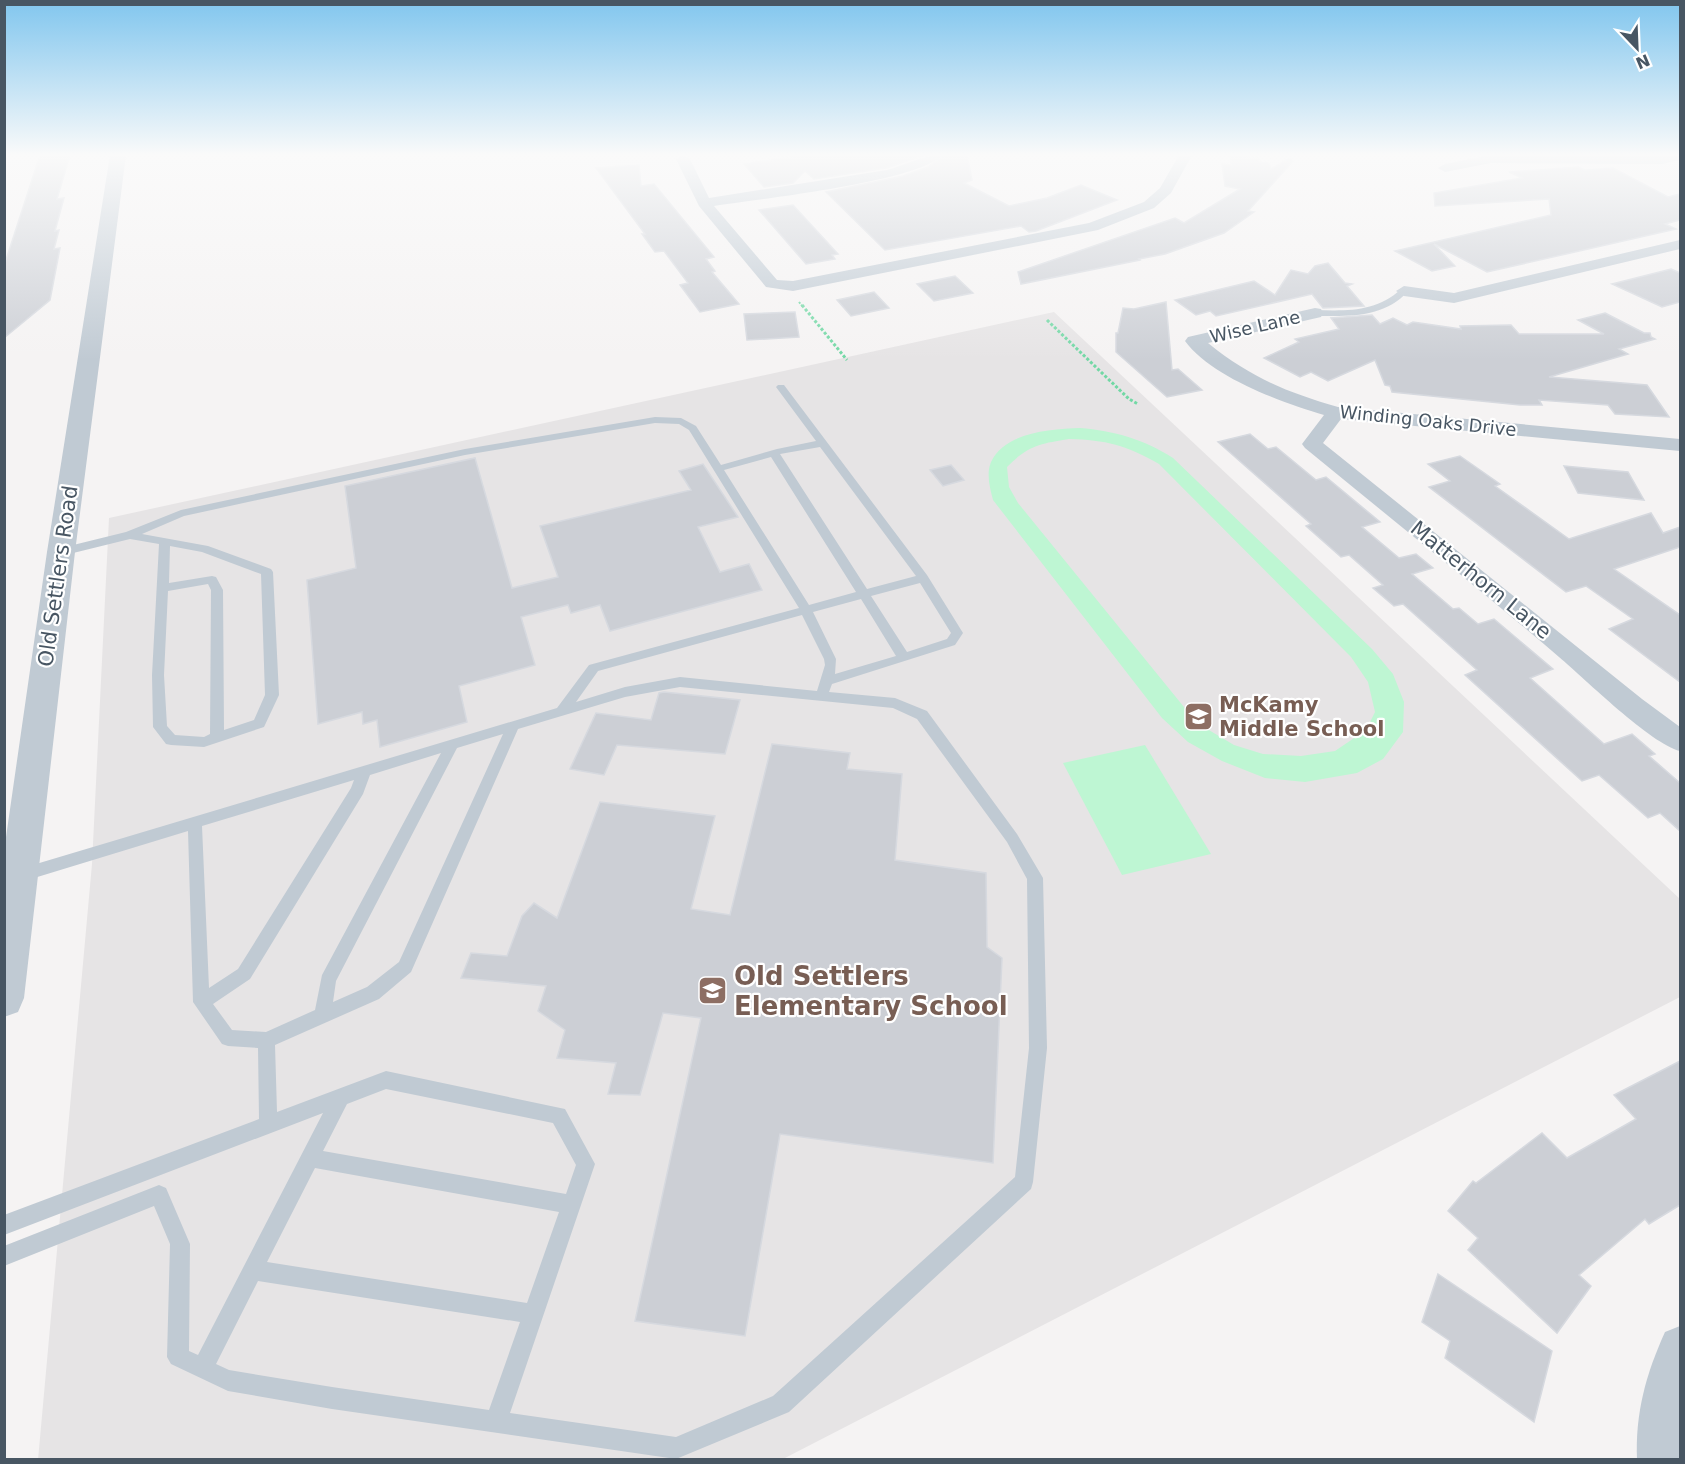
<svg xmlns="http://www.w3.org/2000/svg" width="1685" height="1464" font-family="'DejaVu Sans',sans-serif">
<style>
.education{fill:#e6e4e5}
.green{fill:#bef6d3;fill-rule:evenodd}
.building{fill:#cccfd5;stroke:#d6d9df;stroke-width:1.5}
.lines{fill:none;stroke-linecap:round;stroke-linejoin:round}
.path-far1{stroke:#72d8a5;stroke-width:2;stroke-dasharray:2 1.5;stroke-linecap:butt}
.path{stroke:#72d8a5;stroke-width:3;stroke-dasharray:3 2;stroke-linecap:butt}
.service{fill:#c0cad3;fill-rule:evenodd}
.minor{fill:#c0cad3;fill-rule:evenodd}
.tertiary{fill:#c0cad3;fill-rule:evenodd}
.labels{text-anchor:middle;stroke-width:4.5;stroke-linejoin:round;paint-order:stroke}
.far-street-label{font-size:18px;fill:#485663;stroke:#fff}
.street-label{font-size:21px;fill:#485663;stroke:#fff}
.education-label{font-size:21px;font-weight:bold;fill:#785e54;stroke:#fff;text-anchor:start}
.near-education-label{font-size:26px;font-weight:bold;fill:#785e54;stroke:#fff;text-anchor:start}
</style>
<rect width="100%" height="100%" fill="#f5f3f3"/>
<!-- education -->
<path class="education" d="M1054,312L1680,899V997L783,1459L38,1460L92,864L109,518Z"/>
<!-- green -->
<g class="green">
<path d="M1080,428C1114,431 1144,439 1173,458L1372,649L1393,674L1404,702L1403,732L1383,759L1357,773L1305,782L1265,778L1222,761L1188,742L1162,718L993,500C990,488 986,474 991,462C1005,432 1051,429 1080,428ZM1069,439C1106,440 1126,445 1159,464L1351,657L1368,682L1375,712L1366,730L1335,751L1301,756L1263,754L1234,745L1197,723L1018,503L1009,487L1007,467C1029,445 1039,444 1069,439Z"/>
<path d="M1145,745L1211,854L1122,875L1063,763Z"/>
</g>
<!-- building -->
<g class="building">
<path d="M40,155H70L57,199L64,198L55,231L59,230L54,249L60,248L50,300L4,338V266Z"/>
<path d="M790,155H925L886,168L814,179L805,171L793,183L764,187L744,164L792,157Z"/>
<path d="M944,155H967L972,180L964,183L1009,206L1047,198L1081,185L1117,200L1036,231L1029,232L1021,226L885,250L826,192L903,176L928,167Z"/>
<path d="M1230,155L1259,158V162L1269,163L1271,169L1290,158L1293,161L1248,211L1254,212L1224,233L1165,254L1139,259L1140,260L1021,284L1018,272L1175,218L1184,223L1240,189L1225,186L1222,164L1231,165Z"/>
<path d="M639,165L641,186L654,184L714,257L706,259L715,271L712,272L739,304L700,312L680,285L688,283L664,251L655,252L642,234H645L596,168Z"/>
<path d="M1578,167L1585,170L1613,168L1668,197L1680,194V220L1665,224L1676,229L1487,272L1434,244L1455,266L1432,271L1395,251L1551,215L1549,199L1435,206L1434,193L1522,178L1509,172Z"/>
<path d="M793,205L838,254L832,255L835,259L806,264L759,210Z"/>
<path d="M1328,263L1345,283L1352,284L1347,286L1364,306L1323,308L1312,294L1216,316L1210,311L1196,315L1175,300L1254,281L1275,295L1291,270L1308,274L1315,266Z"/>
<path d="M1671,269L1680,273V302L1662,307L1612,284Z"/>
<path d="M955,276L973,293L934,301L917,284Z"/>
<path d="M874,292L889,308L851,316L837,300Z"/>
<path d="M1166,302L1172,370L1178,369L1202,390L1167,397L1116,352V333H1118L1123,308L1134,309Z"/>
<path d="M795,312L799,337L747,340L744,314Z"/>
<path d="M1605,313L1644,333H1650L1651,337L1655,339L1619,349L1628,354L1549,377L1647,385L1669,417L1615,414L1608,405L1539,400L1542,405H1520L1392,392L1390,386L1385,385L1375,360L1328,381L1311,372L1300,377L1264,358L1299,342L1295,339L1339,329L1331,318L1372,315L1380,324L1393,318L1407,325L1413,322L1461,329L1460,326L1511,325L1519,334H1604L1578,320Z"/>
<path d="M1250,434L1268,449L1276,447L1316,480L1326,477L1380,522L1362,527L1399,558L1416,554L1433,568L1412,574L1453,609L1459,608L1478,624L1494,619L1553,669L1530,678L1604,744L1632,734L1655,754L1649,756L1680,783V831L1660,813L1648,818L1599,775L1582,781L1465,675L1477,670L1403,604L1394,606L1373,588L1383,585L1349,555L1341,557L1306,526L1311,524L1218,442Z"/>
<path d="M1460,456L1500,484L1495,486L1569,539L1651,513L1663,533L1680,527V547L1614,569L1680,615V682L1609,629L1633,619L1586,586L1566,592L1429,487L1450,481L1428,464Z"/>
<path d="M475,458L512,588L558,577L540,526L691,490L679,471L703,464L738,517L698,527L720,572L749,564L762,590L610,631L600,605L571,613L568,605L521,617L535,665L459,686L467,722L380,747L377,720L363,724L362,712L318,724L307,580L356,568L345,486Z"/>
<path d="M951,465L964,480L943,486L930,470Z"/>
<path d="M1564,466L1628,472L1644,500L1578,493Z"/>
<path d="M664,692L740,700L725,754L617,745L604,775L570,769L596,713L651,720L659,693Z"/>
<path d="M772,744L850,753L847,769L902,774L895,860L986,873L987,947L1002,958L993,1163L780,1134L745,1336L635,1321L701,1018L663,1013L640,1095L608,1094L616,1063L557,1058L565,1030L538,1011L546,986L461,978L471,953L507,956L522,916L534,903L557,918L600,802L715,816L691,909L730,915Z"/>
<path d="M1680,1061V1205L1649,1224L1645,1219L1579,1275L1591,1286L1557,1333L1468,1250L1478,1238L1448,1211L1473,1181L1476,1183L1542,1133L1567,1158L1636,1119L1614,1095Z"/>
<path d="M1438,1274L1552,1351L1534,1422L1445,1358L1450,1341L1422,1322Z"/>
</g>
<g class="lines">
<!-- path-far1 -->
<path class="path-far1" d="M799,302L803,307"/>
<!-- path -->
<g class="path">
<path d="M802,305L847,360"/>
<path d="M1047,320L1129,399L1138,404"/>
</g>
<!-- service -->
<g class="service">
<path d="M1401,289L1408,291C1389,313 1361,316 1334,316C1326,316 1317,317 1311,313L1315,310C1347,311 1377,312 1401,289Z"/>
<path d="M778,385H784L927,575L963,633L955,645L832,684L829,692L895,698L927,711L1017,834L1043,878L1047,1048L1033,1182L1031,1189L789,1412L676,1459L332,1409L228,1391L171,1364L167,1357L170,1244L154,1206L4,1266V1246L159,1185L166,1188L190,1244L189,1351L198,1355L323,1113L4,1235V1215L259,1119L258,1048L228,1046L222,1044L193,1002L188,831L21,882L16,880L13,875L16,870L557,708L589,665L799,608L689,430L679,424L655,423L465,455L184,516L142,534L208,546L271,569L273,572L279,695L264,727L204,747L171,745L166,744L153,727L152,675L159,544L130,539L61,556L57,555V549L126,532L181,510L465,449L655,417L681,418L696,426L721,465L777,449L816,441L776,387ZM820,447L916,576L867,589L780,454ZM771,457L856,592L809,605L724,470ZM170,546L202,552L261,574L265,695L254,720L224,730L223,590L216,577L212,576L169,583ZM920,583L951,633L947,639L907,652L871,596ZM208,584L211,590L210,734L204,737L175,735L167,726L164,675L168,591ZM861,599L896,656L835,674L836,659L813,612ZM802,615L824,659L825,665L817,691L680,677L625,687L576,702L598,671ZM680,687L893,708L917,719L1007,842L1027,879L1029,1048L1015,1177L773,1396L676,1437L510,1413L595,1164L565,1109L386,1071L277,1112L275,1045L379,999L411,972L518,729L625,697ZM503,734L399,962L367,987L333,1002L336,981L457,748ZM441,753L322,975L315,1010L266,1032L232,1030L213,1004L250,979L363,794L370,775ZM354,780L351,788L238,969L209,988L202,826ZM386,1089L553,1123L576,1165L566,1194L323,1151L347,1104ZM315,1168L559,1212L527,1303L267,1262ZM258,1281L520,1322L489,1410L332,1387L229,1370L216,1364Z"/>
</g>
<!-- minor -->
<g class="minor">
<path d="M684,155L690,159L709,198L887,170C906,165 923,155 942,155C918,182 758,199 714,206L777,280L793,281L1089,223L1144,202L1160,188L1179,155H1192L1171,193L1154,208L1098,230L793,291L766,287L699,206L676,159Z"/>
<path d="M1490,155H1680V160L1662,164L1491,163L1445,172L1438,168L1445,164Z"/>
<path d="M1680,240V249L1454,303L1404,296L1396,291L1404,286L1454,293Z"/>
<path d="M1315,308L1321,309L1323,313L1321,317L1208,343C1250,377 1286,392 1338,407L1680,439V451L1341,419L1323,443L1642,699L1680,727V751C1651,744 1585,679 1559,657C1476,586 1390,518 1305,448L1302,444L1324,415C1283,403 1211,377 1185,341L1188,337Z"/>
<path d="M1680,1326V1460H1637C1635,1413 1646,1374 1665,1332Z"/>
</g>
<!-- tertiary -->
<path class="tertiary" d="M110,155H126L75,552L24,998L18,1012L4,1017V851L47,552Z"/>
</g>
<!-- sky -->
<linearGradient id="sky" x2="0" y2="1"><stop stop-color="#81c6ee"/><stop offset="0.43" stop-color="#fafafa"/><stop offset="1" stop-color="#fafafa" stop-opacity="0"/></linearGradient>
<rect width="1685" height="360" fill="url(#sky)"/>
<!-- icons -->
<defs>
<symbol id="school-square" viewBox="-11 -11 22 22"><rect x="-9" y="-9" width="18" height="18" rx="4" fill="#8d6e63" stroke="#fff"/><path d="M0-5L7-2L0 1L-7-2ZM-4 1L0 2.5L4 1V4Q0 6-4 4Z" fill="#fff"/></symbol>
</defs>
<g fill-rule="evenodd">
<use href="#school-square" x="1182" y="700" width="33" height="33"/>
<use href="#school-square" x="696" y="974" width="33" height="33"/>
</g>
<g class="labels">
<!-- far-street labels -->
<g class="far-street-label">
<text transform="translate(1255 327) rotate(-13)" y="6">Wise Lane</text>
<text transform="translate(1428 421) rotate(6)" y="6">Winding Oaks Drive</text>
</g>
<!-- street labels -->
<g class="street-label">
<text transform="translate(58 576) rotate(-82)" y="7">Old Settlers Road</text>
<text transform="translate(1481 580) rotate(39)" y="7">Matterhorn Lane</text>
</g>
<!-- education labels -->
<g class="education-label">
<text x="1219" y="712">McKamy<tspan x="1219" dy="24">Middle School</tspan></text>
</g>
<!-- near-education labels -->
<g class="near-education-label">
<text x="734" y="985">Old Settlers<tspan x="734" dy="30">Elementary School</tspan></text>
</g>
</g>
<!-- border -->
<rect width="1685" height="1464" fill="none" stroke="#485663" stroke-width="12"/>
<!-- north arrow -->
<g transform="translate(1637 48) rotate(157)" stroke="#ffffff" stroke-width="4.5" paint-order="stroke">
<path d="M0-4.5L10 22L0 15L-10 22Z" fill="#485663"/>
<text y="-9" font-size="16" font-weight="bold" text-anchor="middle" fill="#485663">N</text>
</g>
</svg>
